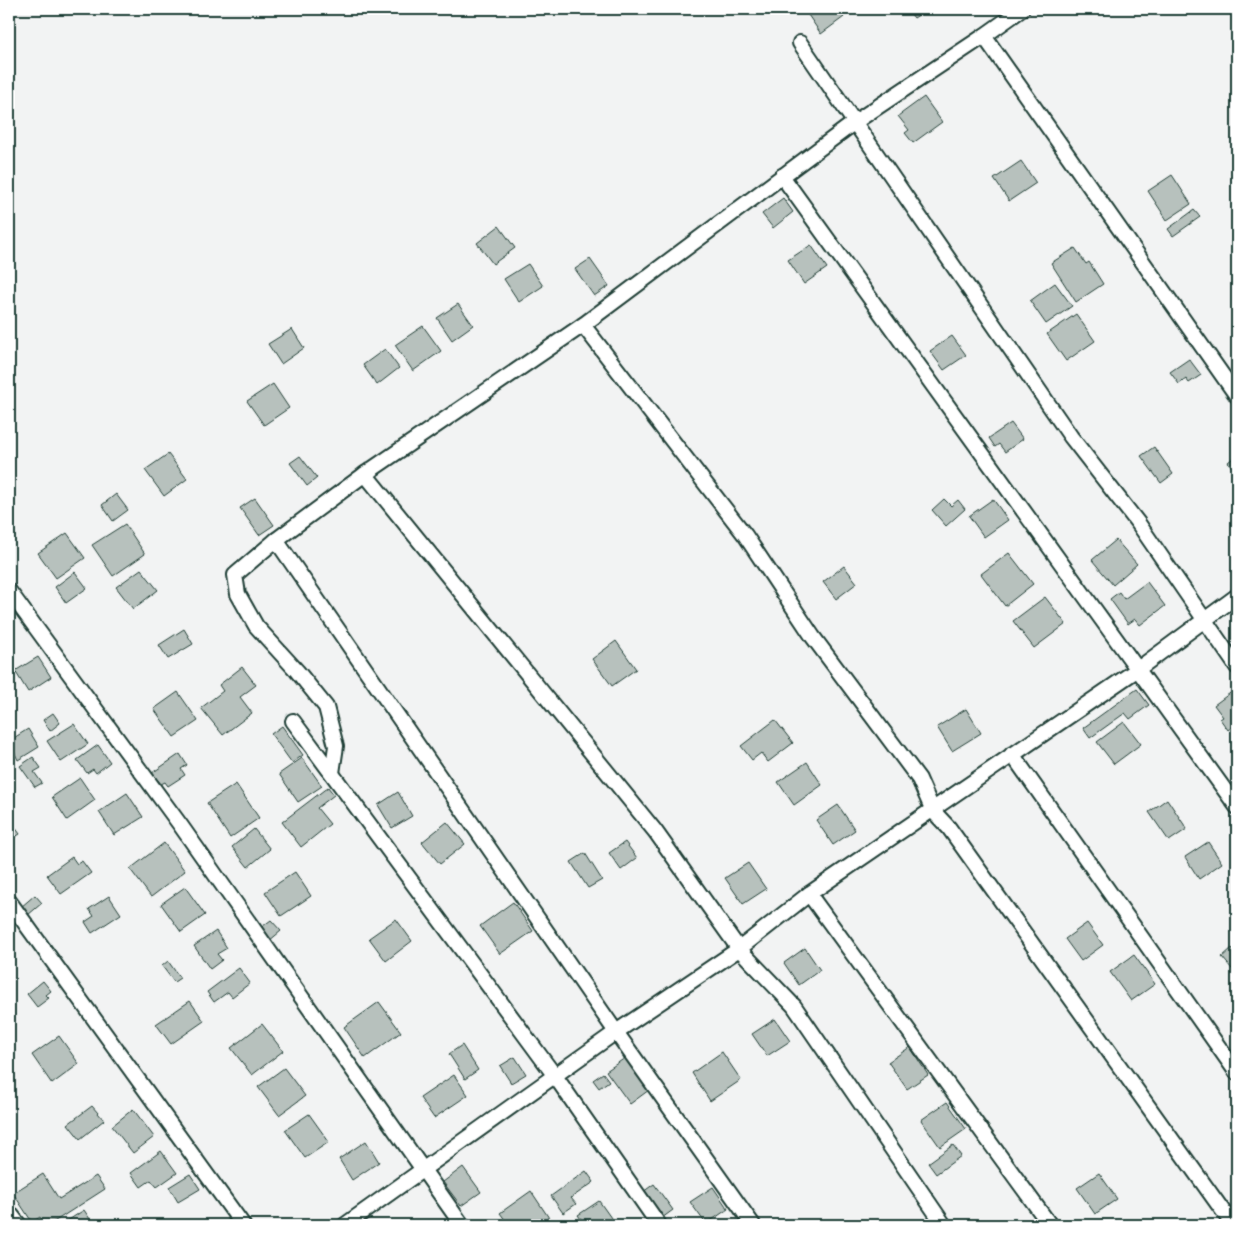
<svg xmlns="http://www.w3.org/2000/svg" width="1246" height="1234" font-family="'Shantell Sans',sans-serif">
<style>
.building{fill:#b7c1bd;stroke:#1f3d34}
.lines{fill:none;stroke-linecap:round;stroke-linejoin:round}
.minor-casing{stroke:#1f3d34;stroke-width:18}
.minor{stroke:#fff;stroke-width:14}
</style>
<rect width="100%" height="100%" fill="#f2f3f3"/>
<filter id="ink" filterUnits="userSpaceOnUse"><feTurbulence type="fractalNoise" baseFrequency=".02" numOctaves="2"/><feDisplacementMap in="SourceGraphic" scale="10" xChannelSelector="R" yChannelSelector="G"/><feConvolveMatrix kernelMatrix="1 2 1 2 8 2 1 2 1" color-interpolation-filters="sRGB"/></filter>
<g filter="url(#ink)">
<!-- building -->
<g class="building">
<path d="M804,9H839L844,17L821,34Z"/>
<path d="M907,9H928L914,18Z"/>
<path d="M924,97L942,122L913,143L905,133L909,130L898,116Z"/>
<path d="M1021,161L1036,183L1009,201L994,179Z"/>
<path d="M1172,175L1191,204L1167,220L1148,191Z"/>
<path d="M783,198L793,212L773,228L762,214Z"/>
<path d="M1194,210L1200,217L1173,236L1168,229Z"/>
<path d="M499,226L515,248L493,264L477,243Z"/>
<path d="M811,245L827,268L804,284L788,260Z"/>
<path d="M1075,248L1086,264L1089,262L1103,284L1076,302L1051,263Z"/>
<path d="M590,259L609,286L594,296L575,269Z"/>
<path d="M528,264L543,286L519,302L504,279Z"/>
<path d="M1055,283L1072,306L1046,324L1030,301Z"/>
<path d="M458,304L473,325L452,340L437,318Z"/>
<path d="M1076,314L1095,341L1066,361L1047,334Z"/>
<path d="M423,326L441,351L413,371L395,345Z"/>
<path d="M292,329L304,348L281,364L268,344Z"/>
<path d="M952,336L966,355L944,370L930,351Z"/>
<path d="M385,349L399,368L377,385L363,365Z"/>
<path d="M1189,359L1201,375L1189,383L1186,379L1179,384L1170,372Z"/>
<path d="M273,384L289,408L264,425L247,401Z"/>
<path d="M1011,423L1023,439L1005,452L999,444L995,447L989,438Z"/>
<path d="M1154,447L1173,474L1161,483L1141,456Z"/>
<path d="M168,454L187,479L164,496L145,470Z"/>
<path d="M1237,455V474L1228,462Z"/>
<path d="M300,456L317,478L307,486L290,463Z"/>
<path d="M116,494L128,510L113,521L102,505Z"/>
<path d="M255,498L274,525L259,535L240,508Z"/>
<path d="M944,499L951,506L958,500L965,509L946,526L932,510Z"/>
<path d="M993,499L1008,520L984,537L969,516Z"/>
<path d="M125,524L145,554L113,576L92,545Z"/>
<path d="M67,533L85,558L56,578L38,553Z"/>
<path d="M1116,540L1137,564L1113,585L1092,560Z"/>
<path d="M1009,553L1033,584L1005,606L981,574Z"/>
<path d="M844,566L857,583L836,599L823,582Z"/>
<path d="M141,569L158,590L133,609L116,587Z"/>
<path d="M75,572L87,588L66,603L55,587Z"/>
<path d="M1147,582L1165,606L1140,625L1135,619L1128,624L1110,599L1119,592L1124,599Z"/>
<path d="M1045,597L1066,624L1034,648L1013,621Z"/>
<path d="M184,629L193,644L168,659L159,645Z"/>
<path d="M616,641L636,669L612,686L592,659Z"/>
<path d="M38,657L51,677L28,692L15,671Z"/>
<path d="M242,667L256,685L240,697L252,713L223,735L201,708L223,691L219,685Z"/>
<path d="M1237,688V723L1228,730L1220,719L1223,717L1214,705Z"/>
<path d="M1137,689L1149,705L1130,719L1125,713L1090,738L1083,728Z"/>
<path d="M178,692L198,721L174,737L154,709Z"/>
<path d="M966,709L981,733L952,751L937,727Z"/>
<path d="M53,713L60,723L50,731L43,720Z"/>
<path d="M775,720L793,743L768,762L761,753L752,760L741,746Z"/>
<path d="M1124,722L1141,744L1114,764L1097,742Z"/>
<path d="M74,724L88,744L61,762L47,741Z"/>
<path d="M282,726L303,755L292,763L271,734Z"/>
<path d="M28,729L39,747L18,760L9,741Z"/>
<path d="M98,745L110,762L96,773L93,769L87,773L77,760Z"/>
<path d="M180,754L187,765L181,769L185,775L168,786L165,782L161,784L152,773Z"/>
<path d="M33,757L41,768L34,772L42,783L35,787L20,766Z"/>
<path d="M302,758L322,786L298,802L279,774Z"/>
<path d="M807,762L822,785L794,805L778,782Z"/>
<path d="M80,778L95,800L67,820L52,797Z"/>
<path d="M236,784L259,818L230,838L207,803Z"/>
<path d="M328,787L334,795L317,808L330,824L301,847L282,822Z"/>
<path d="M398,792L412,816L392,828L378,805Z"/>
<path d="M127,793L143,817L114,835L99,812Z"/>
<path d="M1167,799L1187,829L1169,841L1149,812Z"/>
<path d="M838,805L855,830L833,845L816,820Z"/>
<path d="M9,819L20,834L9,841Z"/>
<path d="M447,822L465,844L440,864L422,842Z"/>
<path d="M254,829L270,849L248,867L232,847Z"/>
<path d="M625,842L637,858L621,870L609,853Z"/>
<path d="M1208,842L1222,863L1199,879L1185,857Z"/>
<path d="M164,843L185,871L151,897L130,869Z"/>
<path d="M585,853L602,880L588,888L571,862Z"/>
<path d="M72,857L77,864L82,861L91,873L61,894L47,875Z"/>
<path d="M748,863L766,889L743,904L725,878Z"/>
<path d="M295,872L311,896L281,916L265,892Z"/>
<path d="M185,887L205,915L181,932L161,904Z"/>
<path d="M35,895L42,903L28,915L21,907Z"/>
<path d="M109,896L121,914L92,933L85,922L94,916L89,909Z"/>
<path d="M513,902L533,931L500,954L480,926Z"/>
<path d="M396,919L412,941L386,961L369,938Z"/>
<path d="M271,920L281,931L269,941L259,929Z"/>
<path d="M1087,923L1103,945L1081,961L1065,939Z"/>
<path d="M216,931L227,948L217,954L222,960L210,969L194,946Z"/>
<path d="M805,948L820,970L799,985L784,963Z"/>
<path d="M1232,948L1237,954V975L1222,957Z"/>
<path d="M1134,955L1155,984L1131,1001L1110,972Z"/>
<path d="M168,961L180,978L174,982L162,966Z"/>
<path d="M239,968L250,983L232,997L228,992L214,1002L207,992Z"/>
<path d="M43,981L51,991L46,995L49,998L37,1007L27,994Z"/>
<path d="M190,1001L204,1021L171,1044L156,1024Z"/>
<path d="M379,1002L401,1032L365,1058L344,1027Z"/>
<path d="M775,1019L790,1041L767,1056L752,1034Z"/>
<path d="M262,1024L283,1051L252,1075L231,1048Z"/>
<path d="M59,1036L79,1064L52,1084L32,1055Z"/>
<path d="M462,1045L478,1070L465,1079L449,1054Z"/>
<path d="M910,1047L928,1075L907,1089L888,1062Z"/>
<path d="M722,1052L741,1080L710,1101L692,1073Z"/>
<path d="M515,1057L526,1074L511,1083L500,1066Z"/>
<path d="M625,1058L649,1090L630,1104L606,1071Z"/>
<path d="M284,1068L305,1096L279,1115L258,1087Z"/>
<path d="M603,1073L609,1081L599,1088L593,1080Z"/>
<path d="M454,1075L468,1095L434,1118L420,1098Z"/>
<path d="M947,1102L966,1129L940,1147L921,1120Z"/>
<path d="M92,1106L104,1120L80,1139L68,1124Z"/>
<path d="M133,1109L154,1137L133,1153L112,1126Z"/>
<path d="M309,1114L329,1142L305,1158L285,1130Z"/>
<path d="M1237,1139V1151L1232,1143Z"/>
<path d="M366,1141L379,1162L352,1180L339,1159Z"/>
<path d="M953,1145L961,1156L936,1174L928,1163Z"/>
<path d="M161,1151L177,1173L157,1187L151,1180L141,1187L131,1173Z"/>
<path d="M463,1167L481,1192L461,1206L443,1182Z"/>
<path d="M586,1171L594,1182L571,1198L576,1204L563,1213L551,1196Z"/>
<path d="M1099,1173L1117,1199L1095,1214L1077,1188Z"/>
<path d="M43,1174L59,1199L96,1176L105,1189L49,1225H45L40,1217L32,1222L13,1193Z"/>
<path d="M190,1174L200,1189L178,1202L169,1187Z"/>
<path d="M654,1184L673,1210L662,1218L643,1192Z"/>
<path d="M713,1187L728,1209L706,1224L690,1202Z"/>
<path d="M531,1191L549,1218L538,1225H509L500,1213Z"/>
<path d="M599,1201L616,1225H585L578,1215Z"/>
<path d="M84,1210L94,1225H61Z"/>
</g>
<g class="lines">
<defs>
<g id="minor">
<path d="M984,36L1022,9"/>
<path d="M800,43L1071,437L1138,523L1237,667"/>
<path d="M782,176L1237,807"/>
<path d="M583,325L855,122L984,36L1237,396"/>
<path d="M365,474L655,831L739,949L794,1006L944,1225"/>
<path d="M276,540L235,575L238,594L256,626L297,671L326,707L336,746L332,773"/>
<path d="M9,591L181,826L462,1225"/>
<path d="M293,721L555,1076L659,1225"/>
<path d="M1012,754L1237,1073"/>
<path d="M809,894L1050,1225"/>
<path d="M9,901L243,1225"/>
<path d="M9,1212L19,1225"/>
<path d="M345,1225L616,1032L739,949L809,894L1138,669L1237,596"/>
<path d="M753,1225L616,1032L276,540L365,474L583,325L745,535L813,637L919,779L933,811L949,828L1233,1225"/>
</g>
</defs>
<!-- minor casing -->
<use href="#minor" class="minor-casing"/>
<!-- minor -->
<use href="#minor" class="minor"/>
</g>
</g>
<!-- margin -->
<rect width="1246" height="1234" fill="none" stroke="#fff" stroke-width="30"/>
<rect x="15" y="15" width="1216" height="1204" fill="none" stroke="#1f3d34" stroke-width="2" filter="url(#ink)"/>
</svg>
